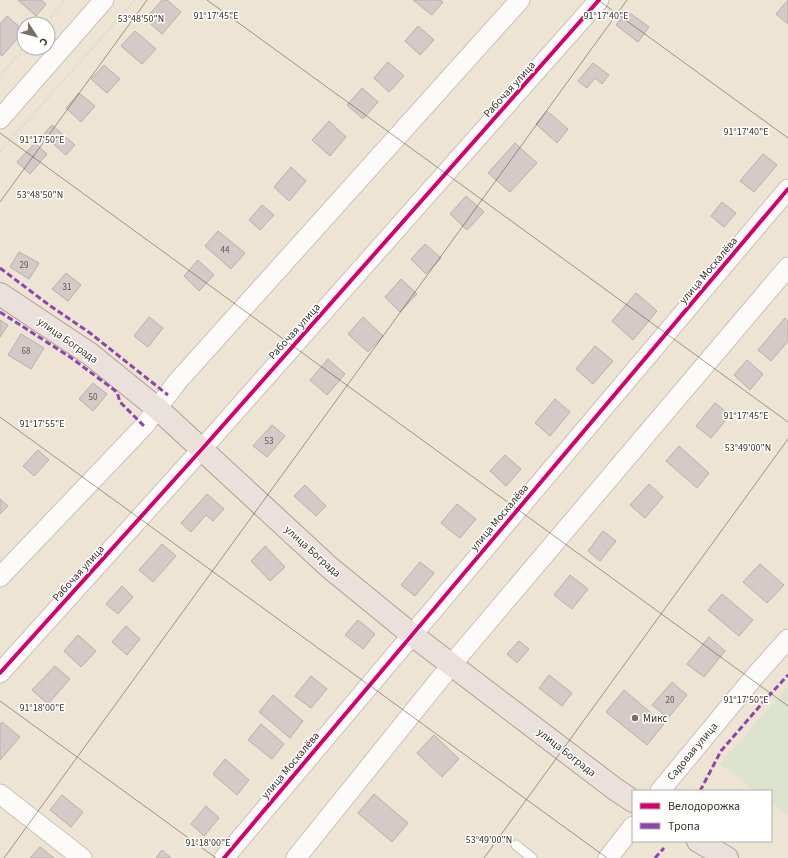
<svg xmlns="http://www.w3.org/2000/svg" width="788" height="858" font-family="'Source Sans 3',sans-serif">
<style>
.green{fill:#dce3cf}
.building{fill:#d4cac7;stroke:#b9afac}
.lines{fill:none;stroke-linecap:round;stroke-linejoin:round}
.lane-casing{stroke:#cac2b6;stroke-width:11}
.street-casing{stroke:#cac2b6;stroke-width:21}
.primary-casing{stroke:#b29f92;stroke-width:24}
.path{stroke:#dddbd6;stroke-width:2.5;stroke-dasharray:2 2;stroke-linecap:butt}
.lane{stroke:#fcfbf9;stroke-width:9}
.street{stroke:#fcfbf9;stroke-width:19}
.primary{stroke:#ebe1dc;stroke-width:22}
.quiet{stroke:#8e44ad;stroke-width:3;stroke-dasharray:6 3;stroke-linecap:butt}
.cycleway-casing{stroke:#fff;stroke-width:6}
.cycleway{stroke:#d6006c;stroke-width:4}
.ticks{fill:none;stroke:#393226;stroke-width:1;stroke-opacity:0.45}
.poi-dot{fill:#787063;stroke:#fff;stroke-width:1.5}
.labels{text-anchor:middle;stroke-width:3;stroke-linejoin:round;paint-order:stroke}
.number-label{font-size:9px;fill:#60584e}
.street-label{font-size:11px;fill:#393226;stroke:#fff}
.poi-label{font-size:11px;fill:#393226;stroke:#fff;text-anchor:start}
.ticks-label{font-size:10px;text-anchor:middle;fill:#393226;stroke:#fff;stroke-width:3;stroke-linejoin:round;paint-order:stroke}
</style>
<rect width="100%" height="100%" fill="#eee4d4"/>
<!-- green -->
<path class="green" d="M788,686V815L771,802V791H756L720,764Z"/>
<!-- building -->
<g class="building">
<path d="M19,0H41L46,4L36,16L19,1Z"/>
<path d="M162,0H167L181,12L162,34L145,19Z"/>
<path d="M413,0H440L443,2L432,15Z"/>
<path d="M788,0V24L776,14Z"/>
<path d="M627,11L649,27L638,42L616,25Z"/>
<path d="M7,16L24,31L2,56L0,54V24Z"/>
<path d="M418,26L434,40L420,55L405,41Z"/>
<path d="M135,31L156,49L142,64L121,46Z"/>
<path d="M388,62L404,76L389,92L374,78Z"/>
<path d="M593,63L609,75L602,84L595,78L587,88L578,81Z"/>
<path d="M104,65L120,79L107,93L91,79Z"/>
<path d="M362,88L378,102L363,119L347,105Z"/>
<path d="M79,93L95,106L81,122L66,108Z"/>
<path d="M547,111L568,129L557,143L536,124Z"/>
<path d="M329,121L346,137L330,156L312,140Z"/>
<path d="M52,125L75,145L66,155L43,135Z"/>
<path d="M35,143L47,154L30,174L17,162Z"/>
<path d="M515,143L537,163L510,192L488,173Z"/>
<path d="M763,154L777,165L754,192L740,181Z"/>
<path d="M291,167L306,181L289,201L274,187Z"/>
<path d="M466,196L484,212L467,230L450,214Z"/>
<path d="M722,202L736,213L724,227L711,216Z"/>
<path d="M262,205L274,215L260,230L249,220Z"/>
<path d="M218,231L245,253L231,269L205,246Z"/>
<path d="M425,244L441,258L426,274L411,259Z"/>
<path d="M19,252L39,263L29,279L10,267Z"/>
<path d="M198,260L214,275L199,291L184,276Z"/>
<path d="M66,273L81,285L68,301L52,289Z"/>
<path d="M401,279L417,294L400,312L385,297Z"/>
<path d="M636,293L657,311L633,340L612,321Z"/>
<path d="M149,317L163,328L148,347L134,336Z"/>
<path d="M363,317L383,336L368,352L348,334Z"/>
<path d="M785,318L788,321V341L771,361L758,350Z"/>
<path d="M0,320L8,325L0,337Z"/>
<path d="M21,334L44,348L31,369L8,355Z"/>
<path d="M595,346L613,361L593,384L576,369Z"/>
<path d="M328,359L345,374L327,395L310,380Z"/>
<path d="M747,360L763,374L750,390L734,375Z"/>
<path d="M93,383L107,394L93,411L79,399Z"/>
<path d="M555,399L570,412L550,436L535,423Z"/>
<path d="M715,403L730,415L711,438L696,426Z"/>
<path d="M272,425L285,436L267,457L253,446Z"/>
<path d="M679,446L709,473L697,488L666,461Z"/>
<path d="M38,450L49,460L34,476L23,466Z"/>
<path d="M505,455L521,469L506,486L490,471Z"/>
<path d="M649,484L663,497L645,518L630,505Z"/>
<path d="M305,485L326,506L316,516L294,496Z"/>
<path d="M207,494L224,509L213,521L206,515L191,532L181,523Z"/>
<path d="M0,499L8,506L0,514Z"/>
<path d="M457,504L476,519L460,538L441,523Z"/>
<path d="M603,531L616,541L600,561L588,551Z"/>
<path d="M162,544L176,556L153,582L139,570Z"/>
<path d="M265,546L285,567L270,581L251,561Z"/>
<path d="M420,562L434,573L415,596L401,585Z"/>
<path d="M760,564L784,585L767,603L743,582Z"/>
<path d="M570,575L588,589L572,609L554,595Z"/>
<path d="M122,586L133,597L118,614L106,604Z"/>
<path d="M722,594L753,620L739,636L708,610Z"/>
<path d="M358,620L375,634L363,649L345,635Z"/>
<path d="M126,626L140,639L127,655L112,642Z"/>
<path d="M78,635L96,651L81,667L64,651Z"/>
<path d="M709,637L725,651L704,677L687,664Z"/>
<path d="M519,641L529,649L517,663L507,654Z"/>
<path d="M55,666L70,679L48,704L32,690Z"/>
<path d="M549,675L572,693L562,706L539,688Z"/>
<path d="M311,676L327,689L311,708L295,696Z"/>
<path d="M672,682L687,695L668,718L652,705Z"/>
<path d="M624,690L664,724L647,745L606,712Z"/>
<path d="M273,695L303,721L290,738L259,712Z"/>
<path d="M2,722L20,737L0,760V724Z"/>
<path d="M261,724L284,744L272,759L248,740Z"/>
<path d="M434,735L459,759L442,777L417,753Z"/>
<path d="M225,759L249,780L237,795L213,774Z"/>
<path d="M374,794L408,823L392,842L358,813Z"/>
<path d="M62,795L83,812L71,827L50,810Z"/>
<path d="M206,806L219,818L204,836L191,824Z"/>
<path d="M40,847L54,858H30Z"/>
<path d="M162,850L171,858H156Z"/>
</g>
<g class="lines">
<defs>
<path id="lane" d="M516,845L532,858"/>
<g id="street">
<path d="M0,119L104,0"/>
<path d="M0,577L144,426L177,382L520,0"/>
<path d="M0,673L202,449L599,0"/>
<path d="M660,791L755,676L788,639"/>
<path d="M0,794L82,858"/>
<path d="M224,858L788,189"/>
<path d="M296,858L452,664L788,267"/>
<path d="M608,858L633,826"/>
</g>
<g id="primary">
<path d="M0,294L90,354L158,409L329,567L411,634L615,789L633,801"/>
<path d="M698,841L727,858"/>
</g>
</defs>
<!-- lane casing -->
<use href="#lane" class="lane-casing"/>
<!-- street casing -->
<use href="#street" class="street-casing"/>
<!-- primary casing -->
<use href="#primary" class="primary-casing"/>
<!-- path -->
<g class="path">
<path d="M45,24L65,0"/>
<path d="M0,75L24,48"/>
<path d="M0,151L135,0"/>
</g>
<!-- lane -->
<use href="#lane" class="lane"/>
<!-- street -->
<use href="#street" class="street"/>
<!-- primary -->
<use href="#primary" class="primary"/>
<!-- quiet -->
<g class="quiet">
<path d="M0,268L49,305L90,333L168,395"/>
<path d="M0,312L70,357L117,392L120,402L144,426"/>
<path d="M700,791L721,751L765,700L788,675"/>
<path d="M655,858L664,848"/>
</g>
<defs>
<g id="cycleway">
<path d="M0,673L202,449L599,0"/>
<path d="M224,858L788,189"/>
</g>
</defs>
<!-- cycleway casing -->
<use href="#cycleway" class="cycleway-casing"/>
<!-- cycleway -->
<use href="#cycleway" class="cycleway"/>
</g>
<!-- ticks -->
<path class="ticks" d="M207,0L788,422M598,0L788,138M0,133L788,706M0,202L147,0M0,417L607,858M0,701L216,858M4,858L627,0M484,858L788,439"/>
<!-- markers -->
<circle class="poi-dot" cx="635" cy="718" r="4"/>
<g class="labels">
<!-- number labels -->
<g class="number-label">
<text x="225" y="253">44</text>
<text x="24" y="268">29</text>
<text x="67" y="290">31</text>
<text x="26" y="354">68</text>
<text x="93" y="400">50</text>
<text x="269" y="444">53</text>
<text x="670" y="703">20</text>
</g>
<!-- street labels -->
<g class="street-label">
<text transform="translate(509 89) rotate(-48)" y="4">Рабочая улица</text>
<text transform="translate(708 270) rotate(-50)" y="4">улица Москалёва</text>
<text transform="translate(294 331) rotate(-48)" y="4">Рабочая улица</text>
<text transform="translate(68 340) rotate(35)" y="4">улица Бограда</text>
<text transform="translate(499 517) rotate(-50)" y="4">улица Москалёва</text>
<text transform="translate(313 551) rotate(42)" y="4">улица Бограда</text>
<text transform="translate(78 573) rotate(-48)" y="4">Рабочая улица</text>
<text transform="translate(692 751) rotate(-50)" y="4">Садовая улица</text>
<text transform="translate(567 752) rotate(38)" y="4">улица Бограда</text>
<text transform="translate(290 765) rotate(-50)" y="4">улица Москалёва</text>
</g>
<!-- poi labels -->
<g class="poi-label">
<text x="643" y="722">Микс</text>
</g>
</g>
<g class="ticks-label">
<text x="216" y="19">91°17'45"E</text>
<text x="606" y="19">91°17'40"E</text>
<text x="141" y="22">53°48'50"N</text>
<text x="746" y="135">91°17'40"E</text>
<text x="42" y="143">91°17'50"E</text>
<text x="40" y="198">53°48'50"N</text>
<text x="746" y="419">91°17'45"E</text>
<text x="42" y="427">91°17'55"E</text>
<text x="748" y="451">53°49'00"N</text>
<text x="746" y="703">91°17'50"E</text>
<text x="42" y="711">91°18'00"E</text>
<text x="489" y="843">53°49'00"N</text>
<text x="208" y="846">91°18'00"E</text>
</g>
<!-- legend -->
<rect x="632" y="790" width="140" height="52" fill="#ffffff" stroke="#b0ada8"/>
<rect x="640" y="803" width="20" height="6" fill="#d6006c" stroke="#b0ada8"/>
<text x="668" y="810" font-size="12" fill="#393226">Велодорожка</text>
<rect x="640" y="823" width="20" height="6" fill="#8e44ad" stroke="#b0ada8"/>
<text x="668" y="830" font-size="12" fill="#393226">Тропа</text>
<!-- north arrow -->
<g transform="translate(36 36) rotate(126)"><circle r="19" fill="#ffffff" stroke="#b0ada8"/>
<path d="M0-3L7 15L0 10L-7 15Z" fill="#787063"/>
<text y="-6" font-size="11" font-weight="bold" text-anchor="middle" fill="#393226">С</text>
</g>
</svg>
